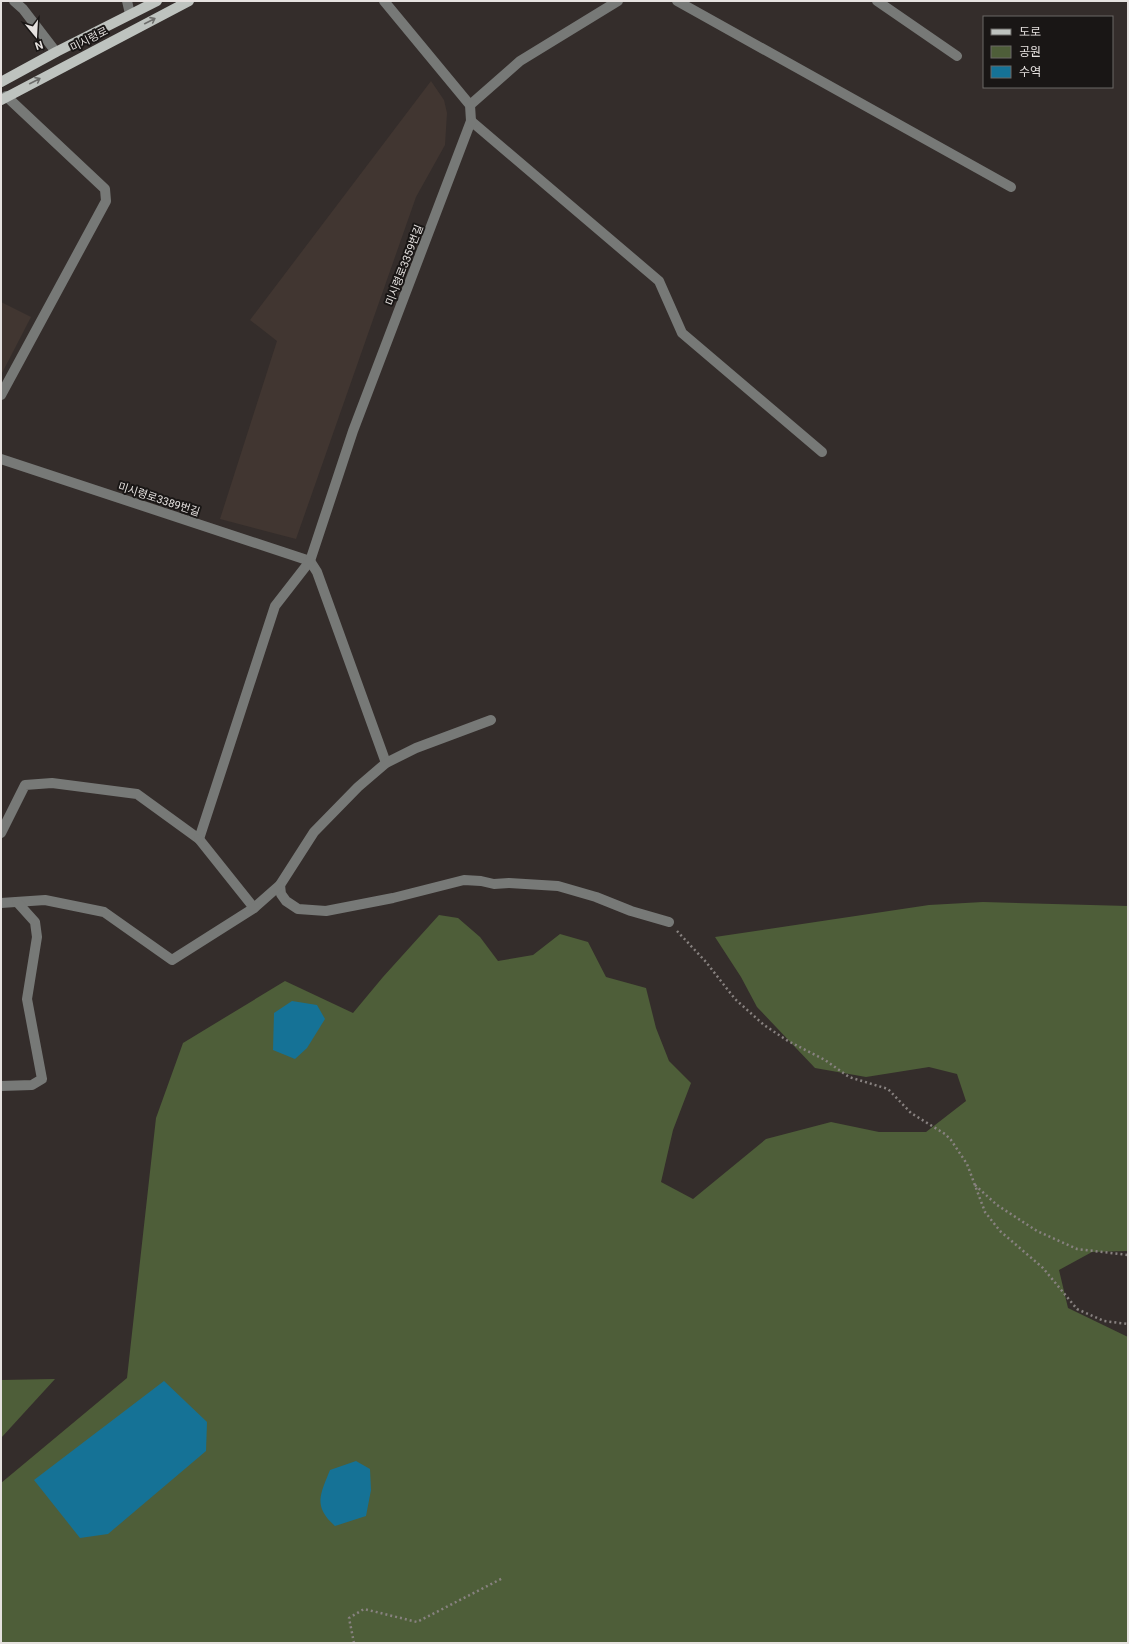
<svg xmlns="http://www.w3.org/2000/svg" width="1129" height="1644" font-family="Roboto,'Noto Sans KR',sans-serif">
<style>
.built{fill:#413631}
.green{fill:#4e5e39}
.water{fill:#157296}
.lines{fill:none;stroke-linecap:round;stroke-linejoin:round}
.path{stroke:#888280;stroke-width:2.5;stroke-dasharray:2 3;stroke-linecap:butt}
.minor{stroke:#777977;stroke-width:10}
.major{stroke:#bec3bf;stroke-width:10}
.oneway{stroke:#6c6c6a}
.labels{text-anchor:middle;stroke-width:4;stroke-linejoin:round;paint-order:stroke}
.street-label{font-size:11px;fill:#e6e2e0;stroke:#191615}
</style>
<rect width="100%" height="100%" fill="#342d2b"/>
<!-- built -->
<g class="built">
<path d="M431,81L444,100L447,113L445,145L416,197L296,539L220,519L277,341L250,320Z"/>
<path d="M1,302L31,317L1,375Z"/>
</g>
<!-- green -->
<g class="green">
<path d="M983,902L1128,906V1251L1092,1252L1059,1270L1068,1308L1128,1337V1643H1V1483L127,1378L156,1118L183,1043L285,981L353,1013L383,977L439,915L458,918L480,937L498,961L533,955L560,934L588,942L606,977L646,988L656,1028L669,1061L691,1083L673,1130L661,1182L693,1199L766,1139L831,1122L879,1132H926L966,1101L957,1074L929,1067L866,1077L815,1068L757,1007L741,977L715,937L929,905Z"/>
<path d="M55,1379L1,1438V1380Z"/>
</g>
<!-- water -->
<g class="water">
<path d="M292,1001L317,1005L325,1019L307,1048L295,1059L273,1050L274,1013Z"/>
<path d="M164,1381L207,1422L206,1451L108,1534L80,1538L34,1480Z"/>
<path d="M356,1461L370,1469L371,1490L366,1516L335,1526C313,1506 320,1495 330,1470Z"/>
</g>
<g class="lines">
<!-- path -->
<g class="path">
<path d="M677,931L706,962L735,999L764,1025L788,1041L825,1060L849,1077L888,1089L911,1113L945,1134L951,1140L967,1164L985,1212L1000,1231L1043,1268L1077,1309L1104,1321L1128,1324"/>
<path d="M975,1185L997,1205L1037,1231L1077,1249L1128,1255"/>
<path d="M354,1643L349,1618L364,1609L417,1622L503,1578"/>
</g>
<!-- minor -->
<g class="minor">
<path d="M14,1L23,9L56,52"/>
<path d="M127,1L130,14"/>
<path d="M677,1L1011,187"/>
<path d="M877,1L957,56"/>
<path d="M470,105L520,61L618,1"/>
<path d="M471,121L659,281L682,333L822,452"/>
<path d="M1,395L106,201L105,189L6,96"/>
<path d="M1,459L310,561"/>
<path d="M310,561L317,572L386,763"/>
<path d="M1,833L25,785L52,783L137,794L199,839L275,606L310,561L353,431L471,121L470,105L384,1"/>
<path d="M280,885L281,894L286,901L298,909L326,911L393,898L464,880L481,881L494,884L509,883L558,886L596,897L631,911L669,922"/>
<path d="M1,903L45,900L104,912L172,960L254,908L199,839"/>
<path d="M254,908L280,885L314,832L358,787L386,763L416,748L491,720"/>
<path d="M1,1086L32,1085L42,1079L27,999L37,937L35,922L17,902"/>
</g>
<!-- major -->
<g class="major">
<path d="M1,82L56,52L157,1"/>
<path d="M1,100L189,1"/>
</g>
</g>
<!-- one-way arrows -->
<defs><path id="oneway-shaft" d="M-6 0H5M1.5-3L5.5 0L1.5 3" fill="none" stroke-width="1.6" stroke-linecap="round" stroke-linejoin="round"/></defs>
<g class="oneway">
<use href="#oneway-shaft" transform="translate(150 21) rotate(-27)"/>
<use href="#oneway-shaft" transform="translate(35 81) rotate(-27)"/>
</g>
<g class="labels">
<!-- street labels -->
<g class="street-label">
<text transform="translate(89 39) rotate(-27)" y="4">미시령로</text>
<text transform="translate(404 265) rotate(-69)" y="4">미시령로3359번길</text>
<text transform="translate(159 499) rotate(18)" y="4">미시령로3389번길</text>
</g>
</g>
<!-- border -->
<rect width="1129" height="1644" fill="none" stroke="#e6e2e0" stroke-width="4"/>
<!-- legend -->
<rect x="983" y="16" width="130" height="72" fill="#191615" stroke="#6b6866"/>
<rect x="991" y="29" width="20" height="6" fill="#bec3bf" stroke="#6b6866"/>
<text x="1019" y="36" font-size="12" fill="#e6e2e0">도로</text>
<rect x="991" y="46" width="20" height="12" fill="#4e5e39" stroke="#6b6866"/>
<text x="1019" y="56" font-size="12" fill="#e6e2e0">공원</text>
<rect x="991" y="66" width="20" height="12" fill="#157296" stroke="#6b6866"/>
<text x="1019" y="76" font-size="12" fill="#e6e2e0">수역</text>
<!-- north arrow -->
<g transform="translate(36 36) rotate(162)" stroke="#191615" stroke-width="3" paint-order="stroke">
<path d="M0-3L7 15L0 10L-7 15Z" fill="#e6e2e0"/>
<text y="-6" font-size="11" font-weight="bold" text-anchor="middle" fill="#e6e2e0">N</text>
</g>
</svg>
